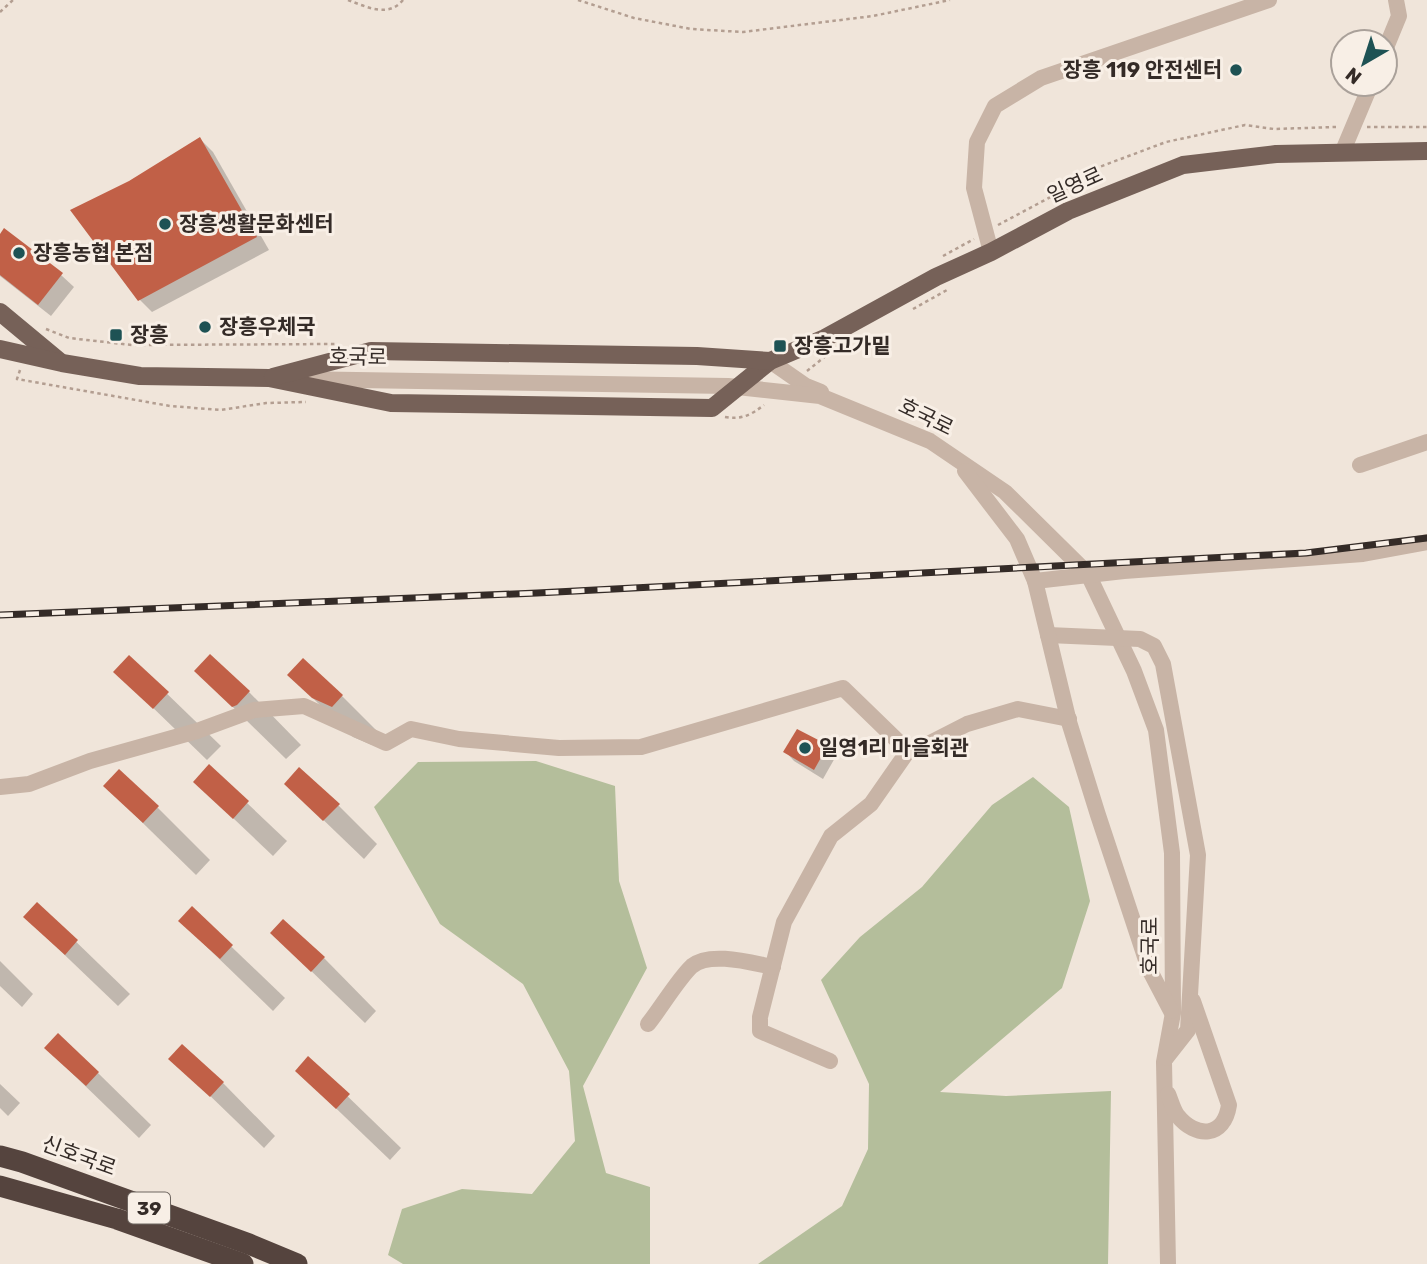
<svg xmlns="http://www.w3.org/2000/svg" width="1427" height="1264" font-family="Rubik,'Noto Sans KR',sans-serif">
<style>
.green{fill:#b4be9b}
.shadow{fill:#0003}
.building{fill:#c16047}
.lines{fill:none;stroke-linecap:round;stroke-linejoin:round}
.path{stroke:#b39e91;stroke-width:2.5;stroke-dasharray:3.5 3.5;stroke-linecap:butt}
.minor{stroke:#c8b4a6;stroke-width:16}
.major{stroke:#766158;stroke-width:18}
.highway{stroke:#55443e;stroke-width:21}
.rail-casing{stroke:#342b27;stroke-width:7}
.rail{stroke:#f8efe6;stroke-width:4.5;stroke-dasharray:13;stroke-linecap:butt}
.poi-dot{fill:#1e5254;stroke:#f8efe6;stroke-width:2.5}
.labels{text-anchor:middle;stroke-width:6;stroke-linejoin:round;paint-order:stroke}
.shield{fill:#f8efe6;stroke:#6f6660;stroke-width:2}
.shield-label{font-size:19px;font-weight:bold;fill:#342b27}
.poi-label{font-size:21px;font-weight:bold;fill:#342b27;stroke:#f8efe6;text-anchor:start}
.street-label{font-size:21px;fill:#342b27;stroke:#f8efe6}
</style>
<rect width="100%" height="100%" fill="#f0e5da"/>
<!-- green -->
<g class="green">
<path d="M536,761L615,786L619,881L647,968L583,1086L606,1173L650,1187V1264H403L388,1255L402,1209L462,1189L532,1194L575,1141L569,1071L523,984L440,924L374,807L418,762Z"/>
<path d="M1033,777L1069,807L1090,901L1062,988L940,1092L1006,1096L1111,1091L1108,1264H758L842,1206L868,1149L869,1084L821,980L860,937L922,887L992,805Z"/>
</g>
<!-- shadow -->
<g class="shadow">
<path d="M200,139L213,152L269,250L152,312L139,299L130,183Z"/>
<path d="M0,236L61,275L74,287L51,316L0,276Z"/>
<path d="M129,657L221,746L207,760L116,672Z"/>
<path d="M196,671L249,692L301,745L286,759Z"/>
<path d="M289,675L342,696L381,735L372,745L353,737Z"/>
<path d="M826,747L836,756L823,779L794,761L785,751Z"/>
<path d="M209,767L287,841L273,856L195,782Z"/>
<path d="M286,784L338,805L377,844L364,859Z"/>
<path d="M105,786L157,807L210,860L196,875Z"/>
<path d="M37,904L130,994L118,1006L25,917Z"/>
<path d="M192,909L285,998L273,1011L180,921Z"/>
<path d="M272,933L324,958L376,1011L365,1023Z"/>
<path d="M0,961L33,994L22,1007L0,986Z"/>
<path d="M46,1048L98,1073L151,1125L139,1138Z"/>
<path d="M171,1058L223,1083L275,1136L264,1148Z"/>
<path d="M308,1058L401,1148L390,1160L297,1071Z"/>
<path d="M0,1084L20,1103L8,1116L0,1108Z"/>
</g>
<!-- building -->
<g class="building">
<path d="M200,137L257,237L138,301L70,210L129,181Z"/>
<path d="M4,228L63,273L38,305L0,275V234Z"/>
<path d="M210,654L250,691L237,705L232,707L194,671Z"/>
<path d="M129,655L169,692L153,709L113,672Z"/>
<path d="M303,658L343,695L332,707L312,698L287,675Z"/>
<path d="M797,729L828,745L814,770L783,752Z"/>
<path d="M209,764L249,801L233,819L193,782Z"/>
<path d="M299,767L340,804L323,821L284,784Z"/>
<path d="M119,769L159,806L143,823L103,786Z"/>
<path d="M37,902L78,940L65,955L23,917Z"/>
<path d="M192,906L233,945L220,959L178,921Z"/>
<path d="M283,919L325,957L311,972L270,933Z"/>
<path d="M58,1033L99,1072L86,1086L44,1048Z"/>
<path d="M182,1044L224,1082L210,1097L168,1059Z"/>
<path d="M308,1056L350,1094L336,1109L295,1071Z"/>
</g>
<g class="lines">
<!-- path -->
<g class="path">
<path d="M348,0C367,7 388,18 403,0"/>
<path d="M578,0L634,18L691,29L743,32L873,16L950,0"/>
<path d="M0,12L13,0"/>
<path d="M1367,127H1427"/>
<path d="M998,225L1075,184L1094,169L1166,142L1245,125L1274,129L1336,127"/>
<path d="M943,256L974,239"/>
<path d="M913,309L947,290"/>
<path d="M46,329L69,338L132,345L335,344"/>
<path d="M20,370L17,379L170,406L221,410L266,403L306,402"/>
<path d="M807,371L827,355"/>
<path d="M725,417C741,420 751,415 764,405"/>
</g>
<!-- minor -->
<g class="minor">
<path d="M1385,50L1399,16L1396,0"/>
<path d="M1342,153L1371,84"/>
<path d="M991,252L974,188L977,142L995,106L1041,78L1269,0"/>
<path d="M770,361L806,386L821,392"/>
<path d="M295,379L728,386L820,396L930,441L1005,492L1088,574L1134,671L1156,730L1172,853L1173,1013L1164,1062L1168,1264"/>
<path d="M1360,465L1427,442"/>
<path d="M965,471L1017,539L1035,581"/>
<path d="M1048,635L1140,639L1154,646L1163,664L1198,855L1188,1030L1166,1058"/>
<path d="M908,751L924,746L967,724L1018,709L1069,719"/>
<path d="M0,787L29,784L90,761L197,731L254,710L304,706L386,743L411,729L459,739L559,748L641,747L843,688L908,751L871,804L831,836L784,922L760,1017V1031L830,1061"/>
<path d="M1171,1011L1149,969L1098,815L1069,722L1035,581L1124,571L1363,554L1427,542"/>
<path d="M648,1024C661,1008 678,979 692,966C710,951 752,963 773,967"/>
<path d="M1168,1094C1171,1101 1173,1109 1177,1115C1196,1139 1224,1138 1229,1105L1193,1001"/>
</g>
<!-- major -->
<g class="major">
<path d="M0,312L59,361"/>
<path d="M0,349L62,363L140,376L269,378L391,403L712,408L770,361L825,338L936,277L991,252L1068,211L1183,165L1276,154L1427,151"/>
<path d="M273,377L371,351L697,356L770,361"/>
</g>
<!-- highway -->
<g class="highway">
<path d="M0,1156L22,1162L249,1244L297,1264"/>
<path d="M0,1186L117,1219L243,1264"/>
</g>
<defs>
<path id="rail" d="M0,615L537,593L1306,553L1427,538"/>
</defs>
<!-- rail casing -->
<use href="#rail" class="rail-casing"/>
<!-- rail -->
<use href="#rail" class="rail"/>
</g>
<!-- markers -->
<g class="poi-dot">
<circle cx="1236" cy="70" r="7"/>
<circle cx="165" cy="224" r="7"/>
<circle cx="19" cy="253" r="7"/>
<circle cx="205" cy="327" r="7"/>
<rect x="109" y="328" width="14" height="14" rx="3.5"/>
<rect x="773" y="339" width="14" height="14" rx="3.5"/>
<circle cx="805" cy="748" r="7"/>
</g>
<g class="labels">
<!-- shield labels -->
<rect class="shield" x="128" y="1192.5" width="42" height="31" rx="5"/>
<g class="shield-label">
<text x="149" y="1215">39</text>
</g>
<!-- poi labels -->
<g class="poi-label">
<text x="1222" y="77" text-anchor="end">장흥 119 안전센터</text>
<text x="179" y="231">장흥생활문화센터</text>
<text x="33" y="260">장흥농협 본점</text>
<text x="219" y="334">장흥우체국</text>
<text x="130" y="342">장흥</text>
<text x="794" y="353">장흥고가밑</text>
<text x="819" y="755">일영1리 마을회관</text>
</g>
<!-- street labels -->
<g class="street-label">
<text transform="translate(1075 185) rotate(-24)" y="7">일영로</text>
<text transform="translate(358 357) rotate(1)" y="7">호국로</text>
<text transform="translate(926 417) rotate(26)" y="7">호국로</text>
<text transform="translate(1150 946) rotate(-90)" y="7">호국로</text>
<text transform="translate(79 1156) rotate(20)" y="7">신호국로</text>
</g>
</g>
<!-- north arrow -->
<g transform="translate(1364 63) rotate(219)"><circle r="33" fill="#f8efe6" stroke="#aaa19a" stroke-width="2"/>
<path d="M0-5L12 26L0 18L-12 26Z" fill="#1e5254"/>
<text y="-10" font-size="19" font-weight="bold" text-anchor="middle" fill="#342b27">N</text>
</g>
</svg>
